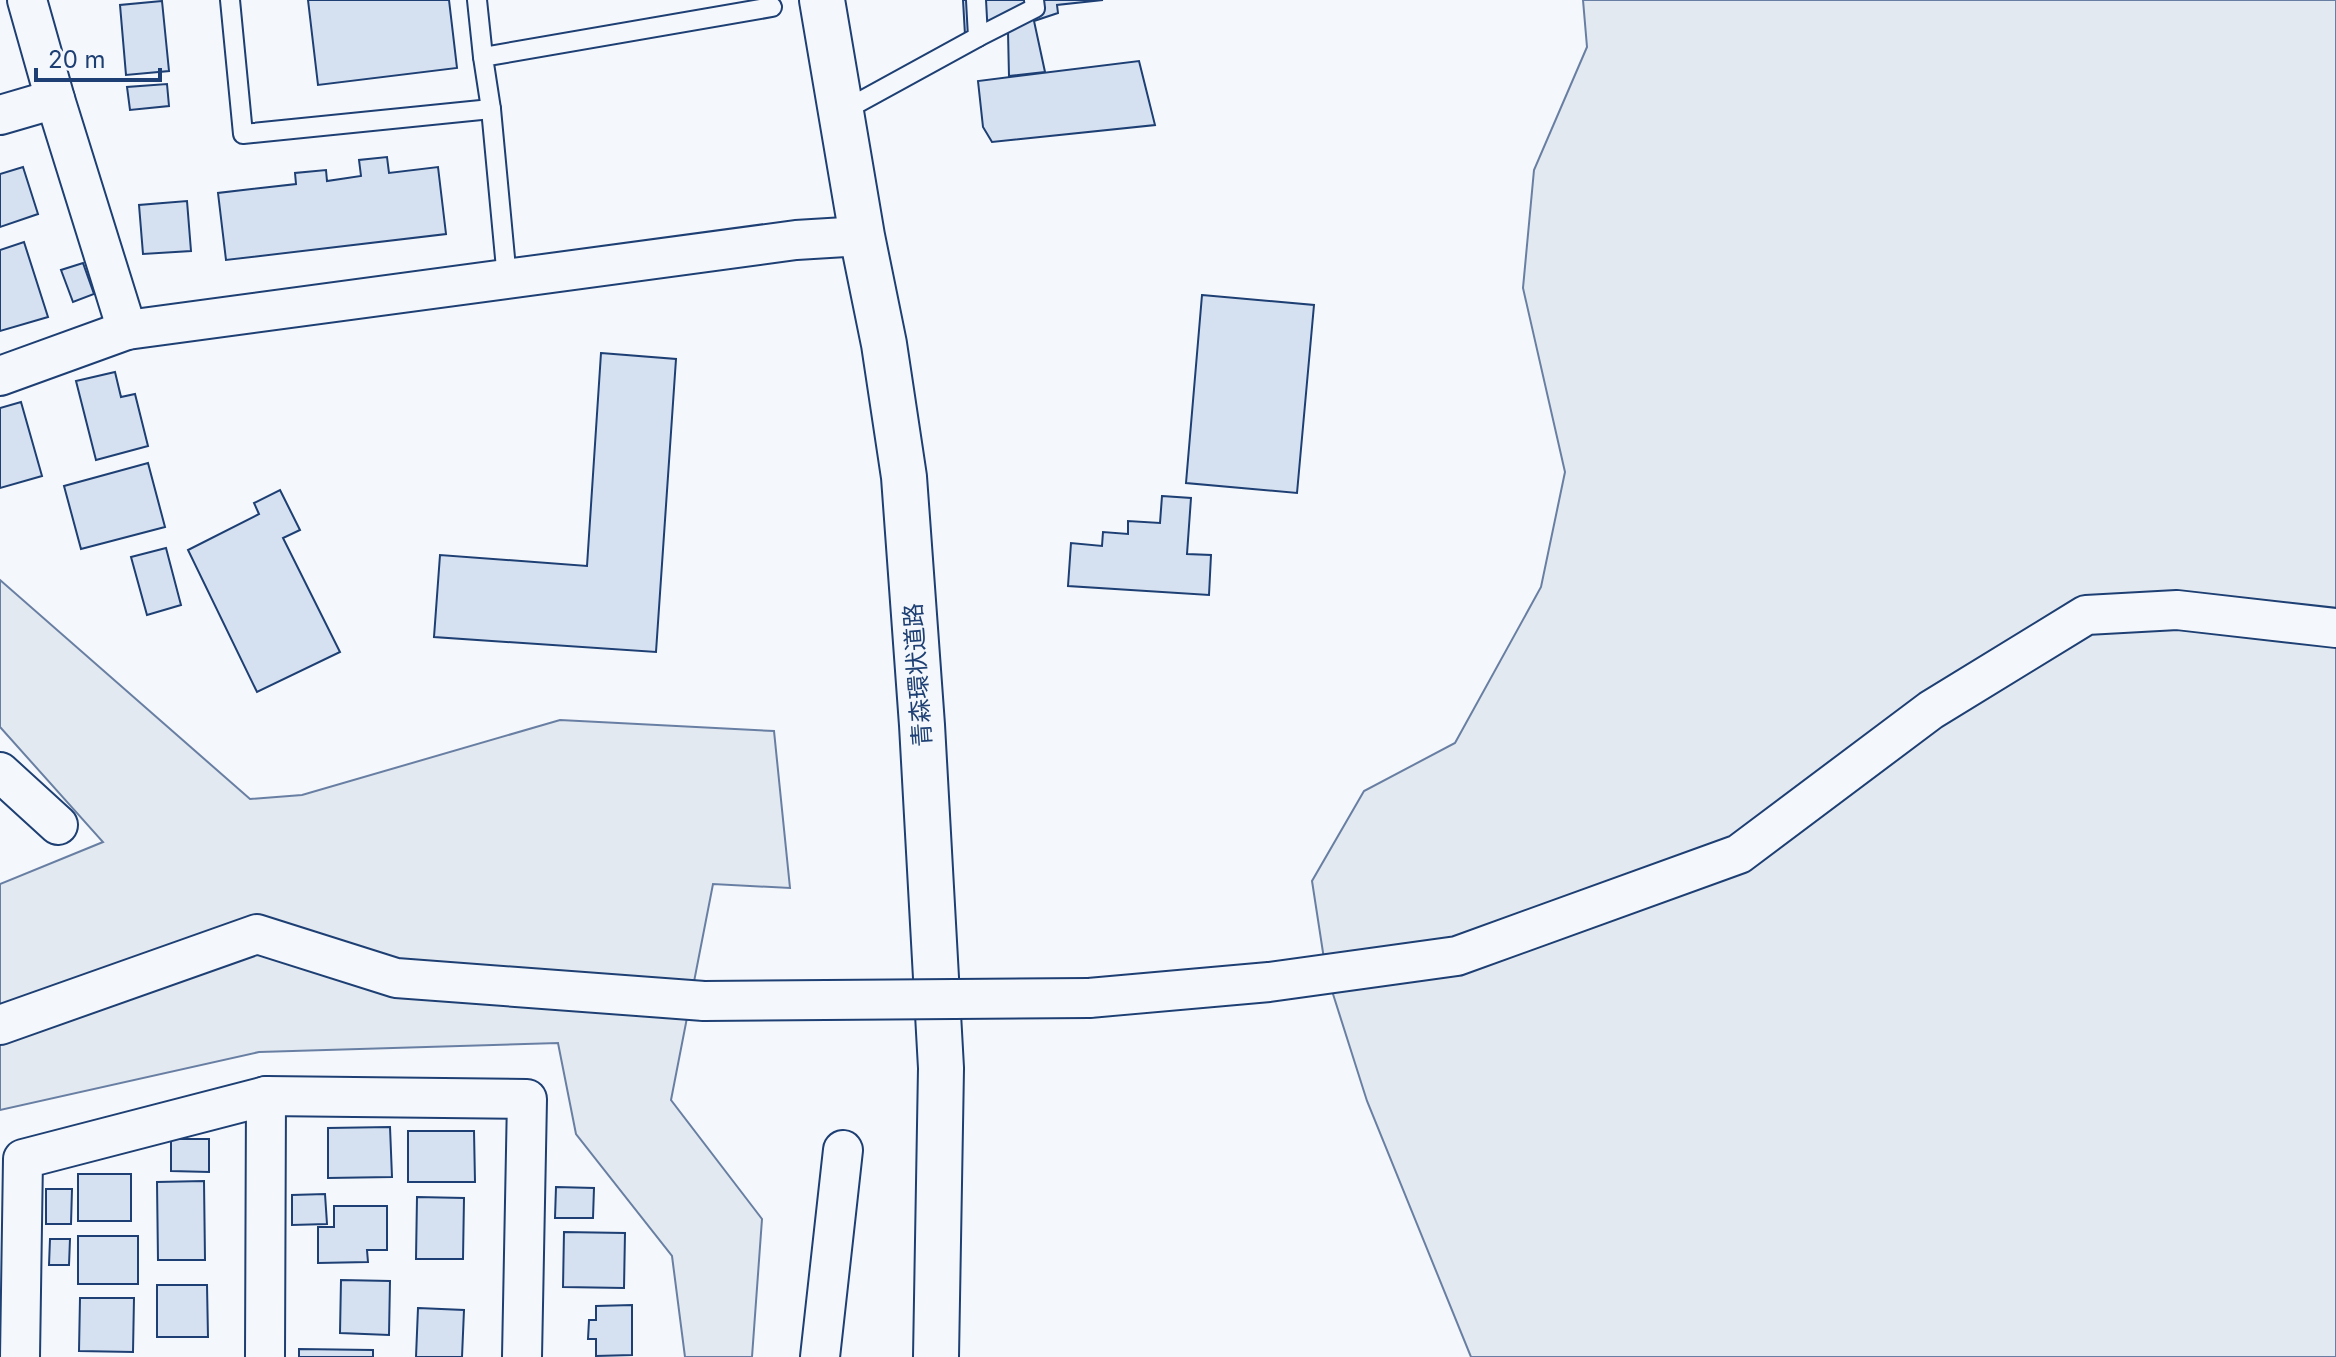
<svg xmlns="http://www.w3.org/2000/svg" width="2336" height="1357" font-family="Inter,'Noto Sans JP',sans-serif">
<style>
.green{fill:#e3e9f0;stroke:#687fa3;stroke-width:2}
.building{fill:#d5e0f0;stroke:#1d3f73;stroke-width:2}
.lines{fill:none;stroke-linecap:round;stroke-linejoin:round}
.lane-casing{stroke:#1d3f73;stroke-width:22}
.street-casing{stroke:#1d3f73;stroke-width:42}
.highway-casing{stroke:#1d3f73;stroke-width:48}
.lane{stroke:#f4f7fb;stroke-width:18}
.street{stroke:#f4f7fb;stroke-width:38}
.highway{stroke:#f4f7fb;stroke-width:44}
.street-bridge-casing{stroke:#1d3f73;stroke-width:42;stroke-linecap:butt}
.street-bridge{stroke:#f4f7fb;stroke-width:38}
.labels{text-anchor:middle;stroke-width:6;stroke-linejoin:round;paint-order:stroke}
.street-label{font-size:24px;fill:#1d3f73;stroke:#f4f7fb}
</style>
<rect width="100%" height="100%" fill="#f4f7fb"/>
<!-- green -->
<g class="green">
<path d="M1583,0H2336V1357H1471L1367,1101L1326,972L1312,881L1364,791L1455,743L1541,587L1565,472L1523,288L1534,170L1587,47Z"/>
<path d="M0,580L250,799L302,795L560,720L774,731L790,888L713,884L671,1100L762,1219L752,1357H685L672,1256L576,1134L558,1043L259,1052L0,1110V884L103,842L0,727Z"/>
</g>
<!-- building -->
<g class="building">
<path d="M308,0H449L457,68L318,85Z"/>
<path d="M963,0H1103L1057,5L1058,13L1034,21L1045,72L1009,76L1008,32L966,52Z"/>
<path d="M162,1L169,71L126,75L120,5Z"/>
<path d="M1139,61L1155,125L992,142L983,127L978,81Z"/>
<path d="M167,84L169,106L130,110L127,87Z"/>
<path d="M387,157L389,173L438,167L446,234L226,260L218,193L296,184L295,173L326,170L327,181L361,176L359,160Z"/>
<path d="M23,167L38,214L0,227V174Z"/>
<path d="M187,201L191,251L143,254L139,205Z"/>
<path d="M24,242L48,317L0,331V250Z"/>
<path d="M83,263L94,294L73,302L61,270Z"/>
<path d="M1202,295L1314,305L1297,493L1186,483Z"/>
<path d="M601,353L676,359L656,652L434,637L440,555L587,566Z"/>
<path d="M115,372L121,397L135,394L148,446L96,460L76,381Z"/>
<path d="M21,402L42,476L0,488V408Z"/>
<path d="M148,463L165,527L81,549L64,486Z"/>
<path d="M280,490L300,530L283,538L340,652L257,692L188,550L259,514L254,503Z"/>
<path d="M1162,496L1191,498L1187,554L1211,555L1209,595L1068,586L1071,543L1102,546L1103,532L1128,534V521L1160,523Z"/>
<path d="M166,548L181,605L147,615L131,557Z"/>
<path d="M390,1127L392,1177L328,1178V1128Z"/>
<path d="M408,1131H474L475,1182H408Z"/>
<path d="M171,1139H209V1172L171,1171Z"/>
<rect x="78" y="1174" width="53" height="47"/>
<path d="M204,1181L205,1260H158L157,1182Z"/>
<path d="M556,1187L594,1188L593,1218H555Z"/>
<path d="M46,1189H72L71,1224H46Z"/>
<path d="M325,1194L327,1224L292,1225V1195Z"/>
<path d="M417,1197L464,1198L463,1259H416Z"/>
<path d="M334,1206H387V1250H367L368,1262L318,1263V1227H334Z"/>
<path d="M564,1232L625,1233L624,1288L563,1287Z"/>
<rect x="78" y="1236" width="60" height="48"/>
<path d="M50,1239H70L69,1265H49Z"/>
<path d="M341,1280L390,1281L389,1335L340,1333Z"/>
<path d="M157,1285H207L208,1337H157Z"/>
<path d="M80,1298H134L133,1352L79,1351Z"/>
<path d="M632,1305V1355L596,1356V1339H588L589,1320H596V1306Z"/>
<path d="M418,1308L464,1310L462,1357H416Z"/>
<path d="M299,1349L373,1350V1357H299Z"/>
</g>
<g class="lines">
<defs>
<g id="lane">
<path d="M230,0L243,134L491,109"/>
<path d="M477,0L483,57"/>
<path d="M978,37L1035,8L1034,0"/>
<path d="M843,111L978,37L976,0"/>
<path d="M507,279L491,109L483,57L772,7"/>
</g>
<g id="street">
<path d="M27,0L55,99L127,330"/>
<path d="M0,115L55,99"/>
<path d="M0,376L127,330L796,240L862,236"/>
<path d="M0,772L58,825"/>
<path d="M1089,998L1269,982L1457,956L1739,854L1931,710L2086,615L2177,610L2336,628"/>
<path d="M0,1025L257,934L396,978L704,1001"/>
<path d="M20,1357L23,1159L266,1096L527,1099L522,1357"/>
<path d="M265,1357L266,1096"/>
<path d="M820,1357L843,1150"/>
</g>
<path id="highway" d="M822,0L862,236L884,344L904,477L922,725L941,1068L936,1357"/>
</defs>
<!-- lane casing -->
<use href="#lane" class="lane-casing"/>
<!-- street casing -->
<use href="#street" class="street-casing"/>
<!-- highway casing -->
<use href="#highway" class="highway-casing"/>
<!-- lane -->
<use href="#lane" class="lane"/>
<!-- street -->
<use href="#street" class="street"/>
<!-- highway -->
<use href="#highway" class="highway"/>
<defs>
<path id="street-bridge" d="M704,1001L1089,998"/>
</defs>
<!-- street-bridge casing -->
<use href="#street-bridge" class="street-bridge-casing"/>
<!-- street-bridge -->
<use href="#street-bridge" class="street-bridge"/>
</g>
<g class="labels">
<!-- street labels -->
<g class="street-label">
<text transform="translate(918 675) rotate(-94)" y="8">青森環状道路</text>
</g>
</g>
<!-- scale -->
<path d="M36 68v12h124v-12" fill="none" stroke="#1d3f73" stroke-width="4"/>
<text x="48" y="68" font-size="24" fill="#1d3f73" stroke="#f4f7fb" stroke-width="6" paint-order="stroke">20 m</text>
</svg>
